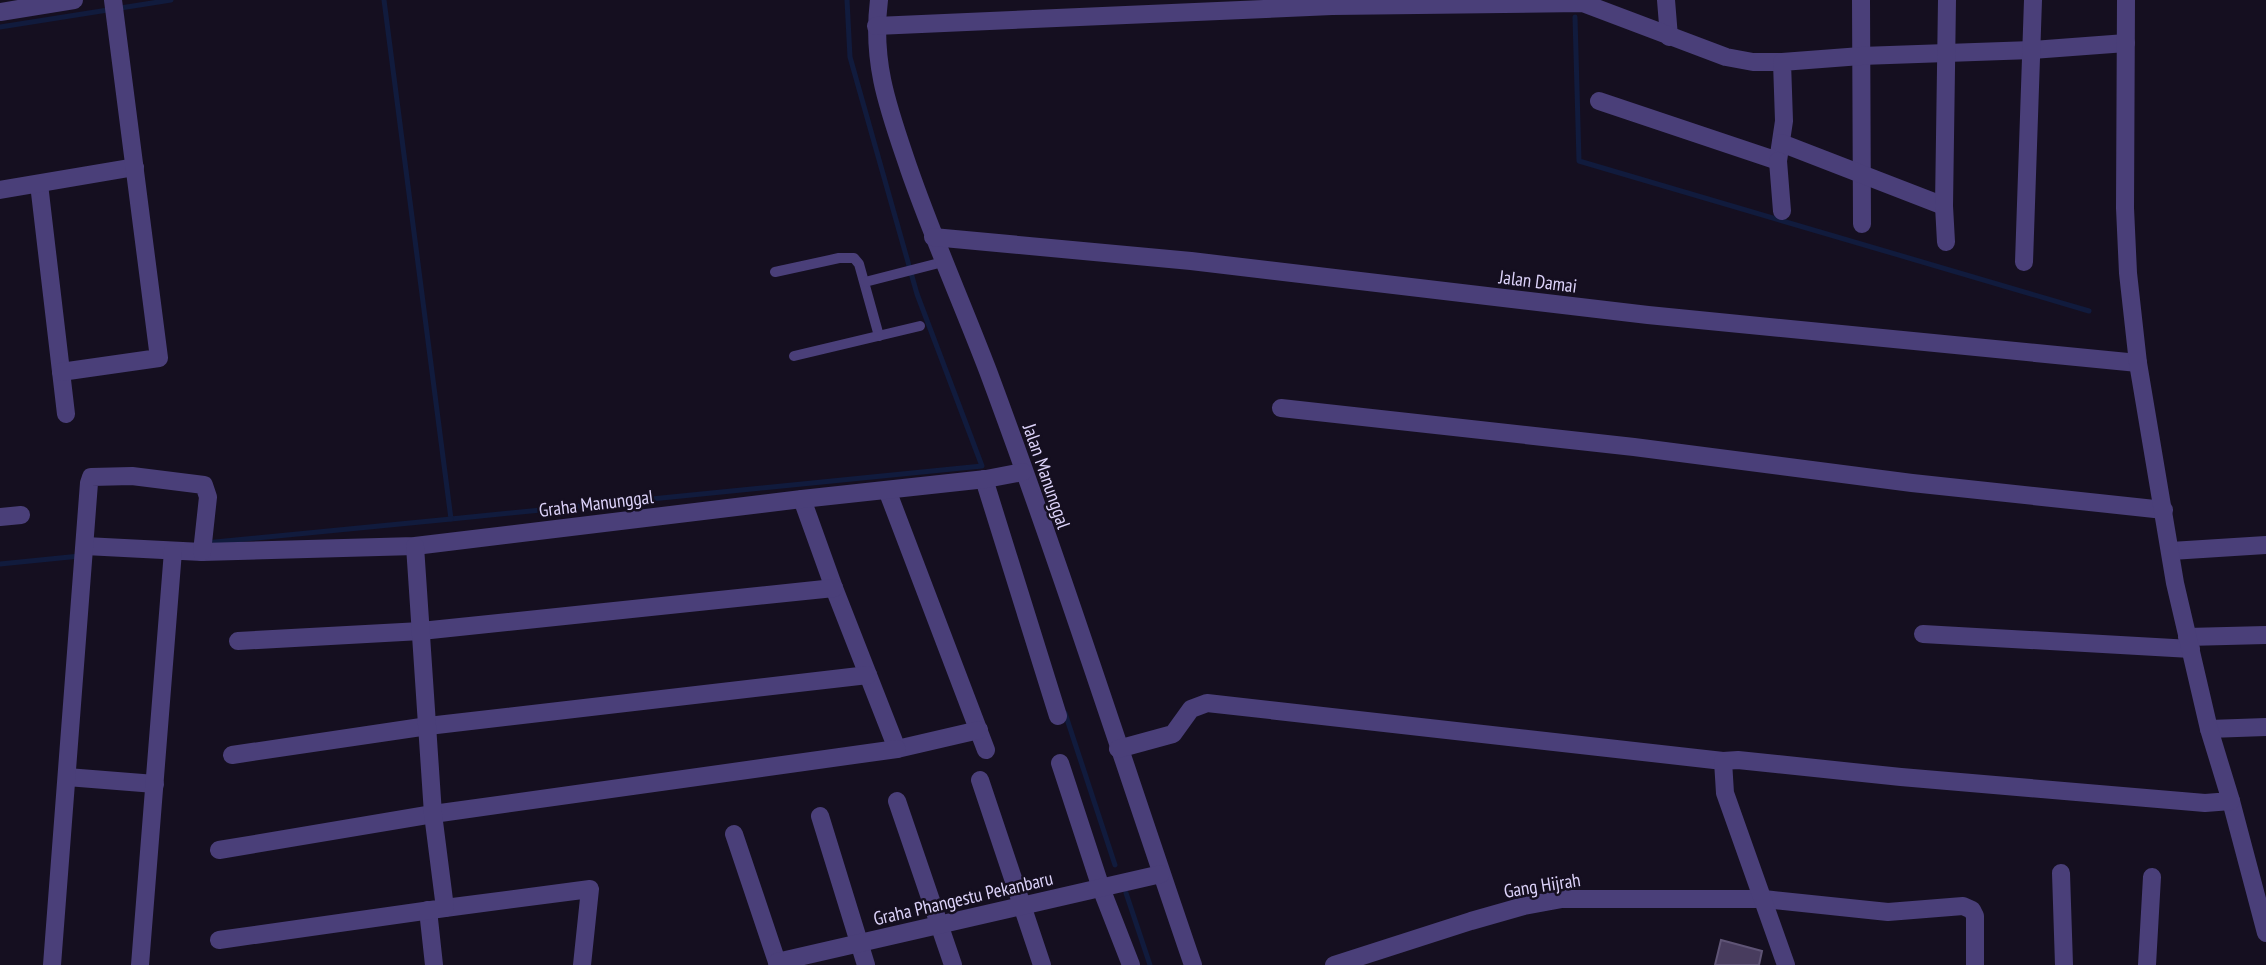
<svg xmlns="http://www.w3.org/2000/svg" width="2266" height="965" font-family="'PT Sans Narrow',sans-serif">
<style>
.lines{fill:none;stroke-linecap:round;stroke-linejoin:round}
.stream{stroke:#111b3d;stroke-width:5}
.building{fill:#483c5e;stroke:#5f5476;stroke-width:2}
.service{stroke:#4a3f79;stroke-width:10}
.minor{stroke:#4a3f79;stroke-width:18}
.labels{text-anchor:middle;stroke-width:5;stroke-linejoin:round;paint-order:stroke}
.street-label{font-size:19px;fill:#ddd3fa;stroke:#150f20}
</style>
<rect width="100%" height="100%" fill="#150f20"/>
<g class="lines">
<!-- stream -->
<g class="stream">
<path d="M384,0L451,519L982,466L917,294L850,57L847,0"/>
<path d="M1575,17L1579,161L2089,311"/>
<path d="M0,27L171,0"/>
<path d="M205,543L451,519"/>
<path d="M0,564L80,556"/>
<path d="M1065,713L1115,865"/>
<path d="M1126,893L1150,965"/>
</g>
</g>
<!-- building -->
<path class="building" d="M1721,940L1762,951L1759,965H1715Z"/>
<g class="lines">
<!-- service -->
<g class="service">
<path d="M775,272L839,258H854L859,264L879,336"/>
<path d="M865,282L943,262"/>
<path d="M794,356L920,326"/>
</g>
<!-- minor -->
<g class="minor">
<path d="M879,0C871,64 889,110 909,169C933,238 962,303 988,371C1061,567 1125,767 1193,965"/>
<path d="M1666,0L1669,37"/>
<path d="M1861,0L1862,224"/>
<path d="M0,12L74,0"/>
<path d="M876,26L1332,6L1583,3L1726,57L1753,62H1782"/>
<path d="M1599,101L1778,161L1784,121L1782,62L1861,56L2032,50L2126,43"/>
<path d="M1781,143L1944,206"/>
<path d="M1778,161L1782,211"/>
<path d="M39,184L66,414"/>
<path d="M0,190L135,167"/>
<path d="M933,237L1191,261L1648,315L2138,363"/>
<path d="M1946,242L1944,206L1947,0"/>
<path d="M2024,262L2033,0"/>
<path d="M61,372L159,358L113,0"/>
<path d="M1281,408L1634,447L1912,483L2164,510"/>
<path d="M984,479L1058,716"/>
<path d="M887,490L986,750"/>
<path d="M802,499L834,588L897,749L979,730"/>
<path d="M0,517L21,515"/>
<path d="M85,546L202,552L415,546L802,499L986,479L1023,472"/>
<path d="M2171,551L2266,545"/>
<path d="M1923,634L2191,649"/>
<path d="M2187,637L2266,635"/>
<path d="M238,641L421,631L834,588"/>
<path d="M2209,729L2266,727"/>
<path d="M1118,749L1173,734L1191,709L1207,703L1723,761"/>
<path d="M232,755L428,726L868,675"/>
<path d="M1060,763L1101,888L1131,965"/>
<path d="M67,777L155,784"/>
<path d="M980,780L1042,965"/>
<path d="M897,801L953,965"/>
<path d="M2231,801L2266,933"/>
<path d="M820,816L866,965"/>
<path d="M734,834L777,962"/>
<path d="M219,850L433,814L897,749"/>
<path d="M2061,873L2064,965"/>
<path d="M445,908L590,889L582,965"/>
<path d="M428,910L434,965"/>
<path d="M219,940L445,908L433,814L415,546"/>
<path d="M52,965L89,483L91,477L132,476L204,485L208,497L202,552"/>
<path d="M140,965L173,551"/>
<path d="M778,965L777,962L1161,874"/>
<path d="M1334,965L1471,921L1524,906L1562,899H1764L1888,912L1963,906L1972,910L1975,916V965"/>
<path d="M1786,965L1725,793L1723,761L1738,760L1901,777L2205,803L2231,801L2209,729L2175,583L2138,363L2128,273L2125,208L2126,0"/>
<path d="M2147,965L2152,877"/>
</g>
</g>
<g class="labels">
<!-- street labels -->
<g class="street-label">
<text transform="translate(1538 281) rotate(7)" y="7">Jalan Damai</text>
<text transform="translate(1047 476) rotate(71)" y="7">Jalan Manunggal</text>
<text transform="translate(596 503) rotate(-7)" y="7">Graha Manunggal</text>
<text transform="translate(1542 885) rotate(-9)" y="7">Gang Hijrah</text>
<text transform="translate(963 898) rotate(-13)" y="7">Graha Phangestu Pekanbaru</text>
</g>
</g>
</svg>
